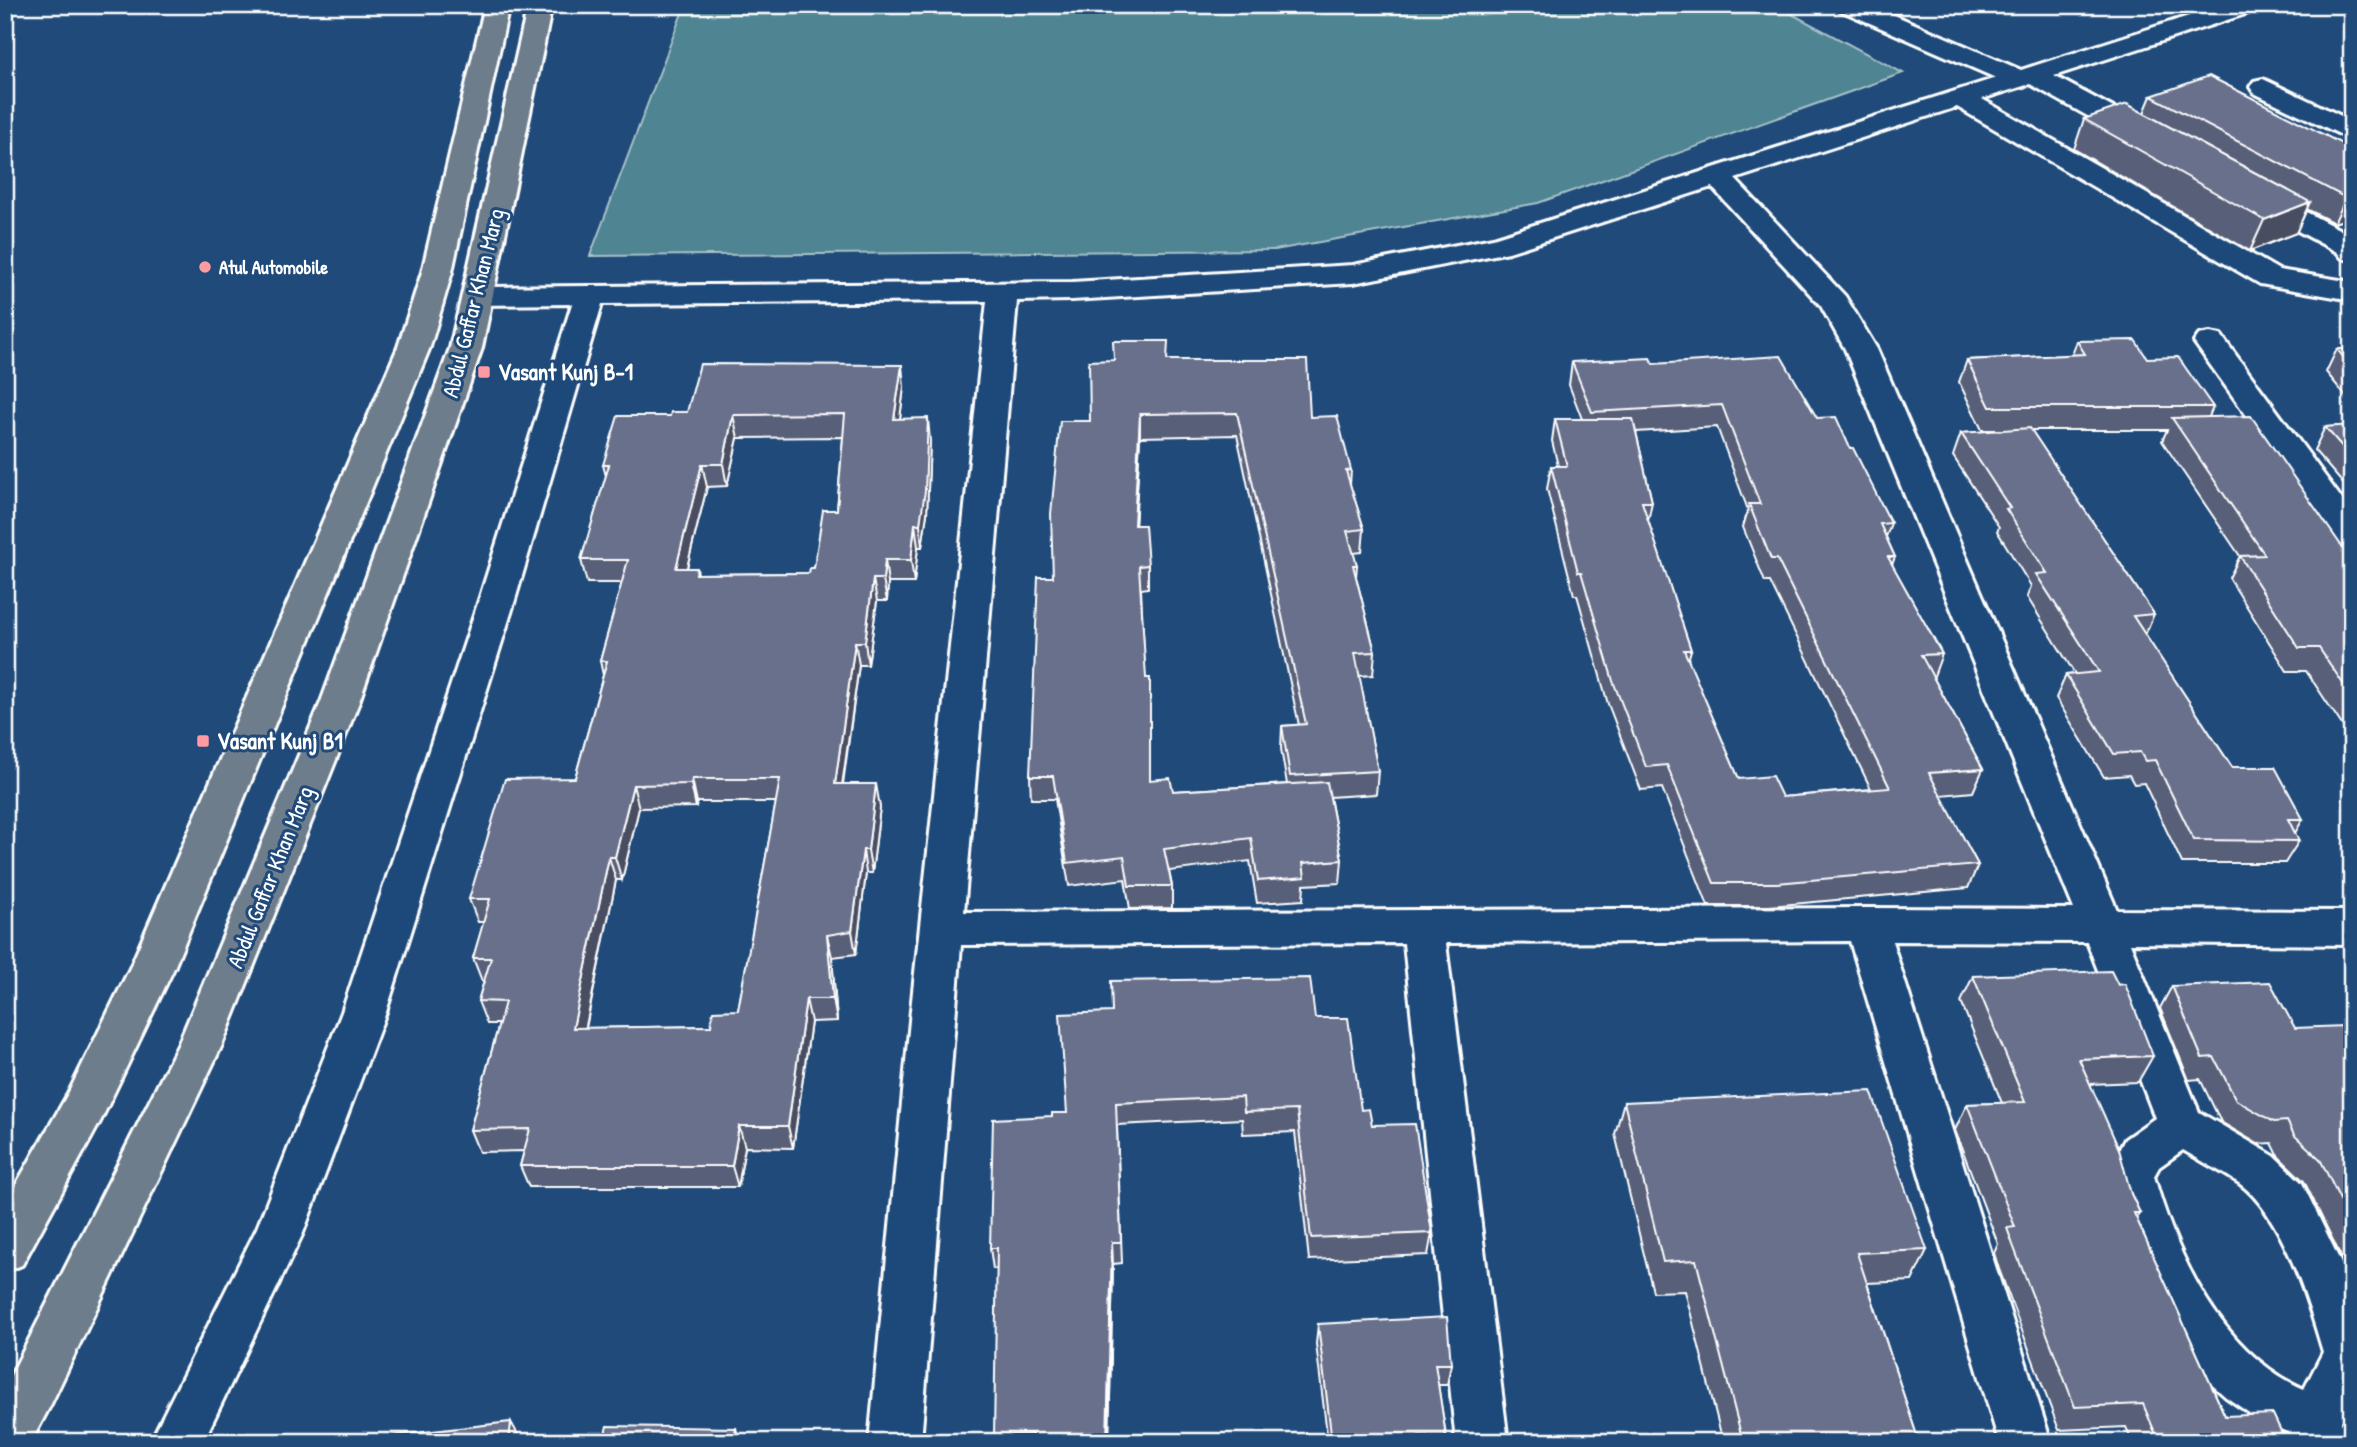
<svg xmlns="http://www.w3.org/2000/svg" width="2357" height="1447" font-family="'Patrick Hand',sans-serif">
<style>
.green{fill:#4f8492;stroke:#a7c2c8;stroke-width:2}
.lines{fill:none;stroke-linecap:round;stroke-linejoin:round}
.minor-casing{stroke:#fff;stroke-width:6}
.major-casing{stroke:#fff;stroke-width:6}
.minor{fill:#1f4a7a;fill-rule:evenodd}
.major{fill:#6d7d8c;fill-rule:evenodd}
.wall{fill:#595f78;stroke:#fff;stroke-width:2;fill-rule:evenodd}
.shaded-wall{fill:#494e62;stroke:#fff;stroke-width:2}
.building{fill:#686f8c;stroke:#fff;stroke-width:2;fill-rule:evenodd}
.poi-dot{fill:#ff9aa2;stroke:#1f4a7a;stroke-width:2.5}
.labels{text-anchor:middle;stroke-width:6;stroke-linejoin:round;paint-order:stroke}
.far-poi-label{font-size:19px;font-weight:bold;fill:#fff;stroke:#1f4a7a;text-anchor:start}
.street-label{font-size:23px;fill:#fff;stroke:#1f4a7a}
.poi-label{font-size:23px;font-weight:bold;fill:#fff;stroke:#1f4a7a;text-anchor:start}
</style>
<rect width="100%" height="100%" fill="#1f4a7a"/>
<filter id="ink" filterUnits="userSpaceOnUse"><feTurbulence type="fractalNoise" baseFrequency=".0143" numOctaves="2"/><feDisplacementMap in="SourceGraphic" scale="14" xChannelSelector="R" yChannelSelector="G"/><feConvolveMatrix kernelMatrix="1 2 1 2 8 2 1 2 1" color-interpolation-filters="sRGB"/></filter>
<g filter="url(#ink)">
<!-- green -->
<path class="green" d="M685,5H1775L1903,73L1538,203L1275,250L590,256Z"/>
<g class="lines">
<defs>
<g id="minor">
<path d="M1837,5H1871L2021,70L2223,5H2261L2258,10L2054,76L2158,132L2162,138L2158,144L2148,146L2138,144L2030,84L1982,99L2279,270L2352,282V300L2260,284L1957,107L1735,179L1845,296L1877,349L2117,910L2352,911V945L2130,943L2199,1112L2274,1156L2302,1183L2352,1286V1401L2341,1422L2348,1442H2297L2294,1435L2258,1419L2226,1397L2201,1375L2178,1345L2118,1218L2106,1175L2125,1139L2155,1118L2087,942L1892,941L2051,1442H1999L1850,941L1446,943L1508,1442H1456L1404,943L961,945L921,1442H869L911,1010L987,301L602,304L515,600L386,1012L303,1233L203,1442H150L257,1228L342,1012L479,600L572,304L479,305L468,302L464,296L468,290L479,287L1072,282L1353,265L1493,238L1996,78L1840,10ZM1712,187L1821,306L1845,349L2074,909L1866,908L964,912L1017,301L1072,300L1353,283L1509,252ZM2183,1150C2201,1161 2221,1171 2239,1183C2283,1215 2308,1301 2323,1352L2304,1389C2222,1353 2177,1258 2154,1176L2159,1167Z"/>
<path d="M2263,79L2352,121V140L2254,93L2250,87L2254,81Z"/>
<path d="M2256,188L2266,191L2352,236V261L2342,258L2337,252L2246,203L2242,197L2246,191Z"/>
<path d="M2210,333L2221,335L2352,513V549L2340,546L2194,342L2199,335Z"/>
</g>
<g id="major">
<path d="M485,5H509L452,272L430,347L174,968L101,1120L22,1265L5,1272V1204L69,1092L130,968L398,347L422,272Z"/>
<path d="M528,5H552L482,348L359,702L222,1045L52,1402L31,1442H5V1387L178,1045L321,702L450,348Z"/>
</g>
</defs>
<!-- minor casing -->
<use href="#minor" class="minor-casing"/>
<!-- major casing -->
<use href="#major" class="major-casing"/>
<!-- minor -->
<use href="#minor" class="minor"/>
<!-- major -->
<use href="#major" class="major"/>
</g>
<!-- wall -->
<g class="wall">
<path d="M2151,96L2352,149V217L2334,223L2307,209L2296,233L2250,251L2074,149L2084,119L2144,113Z"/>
<path d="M2077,341L2147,358L2213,407L2209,417L2352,561V740L2306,671H2287L2229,578L2240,556L2162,441L2167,430H2031L2154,614L2145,635L2232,767L2303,819L2295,833L2299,841L2285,863H2182L2144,783L2134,784L2129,775L2104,777L2056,698L2066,675L2075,674L2027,597L2031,586L1997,531L1999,527L1953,456L1961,433L2008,430H1982L1959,382L1967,360L2072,355Z"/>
<path d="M2337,349H2352V404L2326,372Z"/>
<path d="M1114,360H1168L1310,417L1351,470L1350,485L1364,529L1362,552L1353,553L1357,565L1356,577L1375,652L1373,675L1359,676L1378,771L1376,794L1330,797L1342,860L1340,883L1304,885L1303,900L1257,903L1250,861L1169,871L1172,886V908L1130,909L1125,879L1069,886L1055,799H1031L1030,776L1053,577L1090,421ZM1237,435L1299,725L1282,726L1281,749L1287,784L1173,791L1150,780L1141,589L1148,588V565L1135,525L1140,437Z"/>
<path d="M1572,362L1653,364L1817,418L1850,448L1891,523L1886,537L1895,557L1892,565L1942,654L1934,676L1933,677L1983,769L1973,792L1940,795L1978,865L1968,888L1769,906H1708L1662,788L1641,790L1608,704L1577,595H1574L1547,489L1551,466H1558L1552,441L1555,419H1582L1569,385ZM1717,427L1748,510L1743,527L1765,582H1770L1871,789L1782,797L1739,779L1688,661L1691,650L1648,521L1652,502L1636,432Z"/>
<path d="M904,387L900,419L930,441L927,514L922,547H918L914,583H888L887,601H877L868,665H859L843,784L880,807L872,873H866L856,954L832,957L837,1021L811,1022L793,1148L745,1147L738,1187H529L520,1166L524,1151L479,1152L470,1130L499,1024H487L478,1001L484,981H482L473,958L484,922H478L469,899L575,778L603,675L600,661L622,583H587L581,560L606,476L603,465L670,416L687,412ZM843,437L837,510L814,568L809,573L698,574L697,568H687L707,487L727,486L738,438ZM697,802H776L738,1010L711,1026L586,1028L616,880H622L639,808L696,807Z"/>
<path d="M2352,425V494L2314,450L2325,427Z"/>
<path d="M1973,976L2153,1056L2138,1082L2090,1084L2131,1194L2140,1213L2136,1218L2225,1416L2286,1442H2132L2126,1427L2059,1430L1999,1269L1994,1253L1998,1244L1955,1130L1967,1104L2002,1103L1961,1002Z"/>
<path d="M2172,986L2295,1028L2352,1042V1279L2304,1181L2279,1157L2272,1143L2258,1144L2221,1122L2200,1079L2189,1080L2160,1008Z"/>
<path d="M1315,1018L1361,1110L1372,1125L1432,1233L1428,1255L1309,1260L1295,1132L1243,1134L1242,1119L1117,1125L1122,1263L1113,1264L1109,1442H995L997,1269H993L990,1248L1052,1116L1067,1113Z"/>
<path d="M1624,1102L1927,1250L1912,1281L1867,1283L1919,1442H1723L1685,1291L1653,1292L1615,1134Z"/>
<path d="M1318,1324L1451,1364L1447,1385H1438L1446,1436L1444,1442H1328L1316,1344Z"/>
</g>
<!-- shaded-wall -->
<g class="shaded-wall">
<path d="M2352,196V217L2334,223L2346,198Z"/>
<path d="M2310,202L2296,233L2250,251L2264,220Z"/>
<path d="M902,365L904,387L897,442L894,419Z"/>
<path d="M1140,414V437L1134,548V525Z"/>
<path d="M733,415L738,438L727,486L723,464Z"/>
<path d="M928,418L930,441L927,514L922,547L920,524Z"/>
<path d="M702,464L707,487L681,591L676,568Z"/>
<path d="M915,524L918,547L914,583L911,560Z"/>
<path d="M885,560L888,583L887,601L883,579Z"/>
<path d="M873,579L877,601L868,665L865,642Z"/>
<path d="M855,642L859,665L839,807L835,784Z"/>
<path d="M692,779L697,802L696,807L691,784Z"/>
<path d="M876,784L880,807L872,873L868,850Z"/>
<path d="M633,785L639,808L622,880L615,857Z"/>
<path d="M863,850L866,873L856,954L852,931Z"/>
<path d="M609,857L616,880L581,1050L573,1028Z"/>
<path d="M827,935L832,957L837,1021L833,999Z"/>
<path d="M806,999L811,1022L793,1148L788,1126Z"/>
<path d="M739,1126L745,1147L738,1187L732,1166Z"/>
<path d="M1112,1242L1113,1264L1109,1442H1107Z"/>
<path d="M511,1422L522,1442H509Z"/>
<path d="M736,1428L740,1442H733Z"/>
</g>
<!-- building -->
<g class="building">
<path d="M2209,76L2352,149V196L2346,198L2151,96Z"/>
<path d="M2127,104L2310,202L2264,220L2084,119Z"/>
<path d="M2135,340L2147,358L2178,357L2213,407H1990L1967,360L2085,354L2077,341Z"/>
<path d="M1113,341H1168L1167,360H1307L1310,417L1337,416L1351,470L1346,471L1364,529L1347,531L1357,565H1353L1375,652L1355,653L1378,771L1290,776L1282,726L1306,724L1237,413L1140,414L1134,525H1145L1148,565L1139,566L1146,678H1150V780L1170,778L1173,791L1327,782L1342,860L1303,863L1305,877L1258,881L1251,838L1164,849L1172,886H1129L1124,856L1067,863L1053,776H1030L1038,577H1053L1051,514L1060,421H1090L1089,361L1114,360Z"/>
<path d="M2337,349H2352V368Z"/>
<path d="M1781,356L1817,418L1836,417L1850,448H1853L1891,523L1880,524L1895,557H1888L1942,654L1921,655L1983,769L1929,773L1978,865L1777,883H1714L1667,765L1646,767L1613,681L1581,572H1578L1551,466H1567L1555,419H1633L1652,502H1642L1691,650H1684L1739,779L1772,776L1782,797L1890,788L1777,559H1771L1749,504H1760L1722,405L1592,412L1572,362L1650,358L1653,364Z"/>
<path d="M700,364L902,365L894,419L928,418L925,491L920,524H915L911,560H885L883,579H873L865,642H855L835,784H876L868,850H863L852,931L827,935L833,999H806L788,1126H739L732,1166H520L530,1129L470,1130L505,1002L478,1001L491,958H473L490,899H469L505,779L575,778L607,661H600L628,560H581L609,465H603L618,416H670L671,412H687ZM845,414L837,510H823L814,568H810L809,573L696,574L697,568H676L702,464H723L733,415ZM692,779H780L738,1010L713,1011L711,1026L573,1028L609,857H615L633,785L691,784Z"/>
<path d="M2251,416L2352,561V697L2319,648H2299L2240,556L2265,555L2172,418Z"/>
<path d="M2352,425V458L2325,427Z"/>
<path d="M2030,428L2154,614L2133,616L2232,767H2275L2303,819H2288L2299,841L2194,840L2155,760L2145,761L2140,752L2114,754L2066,675L2099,672L2036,574L2047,573L2006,509L2010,508L1961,433Z"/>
<path d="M2111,971L2118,985L2125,984L2153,1056L2079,1059L2119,1149L2131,1194L2140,1213H2134L2225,1416L2273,1414L2286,1442H2159L2143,1404L2075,1407L2013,1245L2007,1228L2015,1227L1967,1104L2025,1102L1973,976Z"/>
<path d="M1310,978L1315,1018H1348L1361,1110L1369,1109L1372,1125L1415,1124L1432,1233L1311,1238L1297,1110L1244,1112L1243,1097L1116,1103L1121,1242H1112L1107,1442H1032V1434L994,1436L997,1248H990L993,1119L1052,1116V1113H1067L1060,1014L1112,1012L1111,981Z"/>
<path d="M2270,982L2295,1028L2343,1026L2352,1042V1224L2320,1159L2294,1135L2287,1121L2274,1122L2236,1100L2214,1057L2202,1058L2172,986Z"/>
<path d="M1871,1091L1927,1250L1857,1253L1919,1442H1743L1696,1260L1663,1262L1624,1102Z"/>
<path d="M1447,1317L1451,1364H1435L1446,1436L1374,1437L1375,1442H1332L1318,1324Z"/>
<path d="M511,1422L509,1442H389L390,1436Z"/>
<path d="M607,1426L736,1428L733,1442H603Z"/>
</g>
</g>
<!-- markers -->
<g class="poi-dot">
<circle cx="205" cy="267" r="7"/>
<rect x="477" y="365" width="14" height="14" rx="3.5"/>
<rect x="196" y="734" width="14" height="14" rx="3.5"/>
</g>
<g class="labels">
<!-- far-poi labels -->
<g class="far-poi-label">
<text x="219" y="274">Atul Automobile</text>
</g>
<!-- street labels -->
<g class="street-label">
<text transform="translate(473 303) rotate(-76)" y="8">Abdul Gaffar Khan Marg</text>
<text transform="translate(270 877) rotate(-68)" y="8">Abdul Gaffar Khan Marg</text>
</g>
<!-- poi labels -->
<g class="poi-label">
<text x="498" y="380">Vasant Kunj B-1</text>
<text x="217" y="749">Vasant Kunj B1</text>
</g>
</g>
<!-- margin -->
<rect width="2357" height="1447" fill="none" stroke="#1f4a7a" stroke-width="28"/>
<rect x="14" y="14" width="2329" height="1419" fill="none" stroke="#fff" stroke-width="2.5" filter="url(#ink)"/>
</svg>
